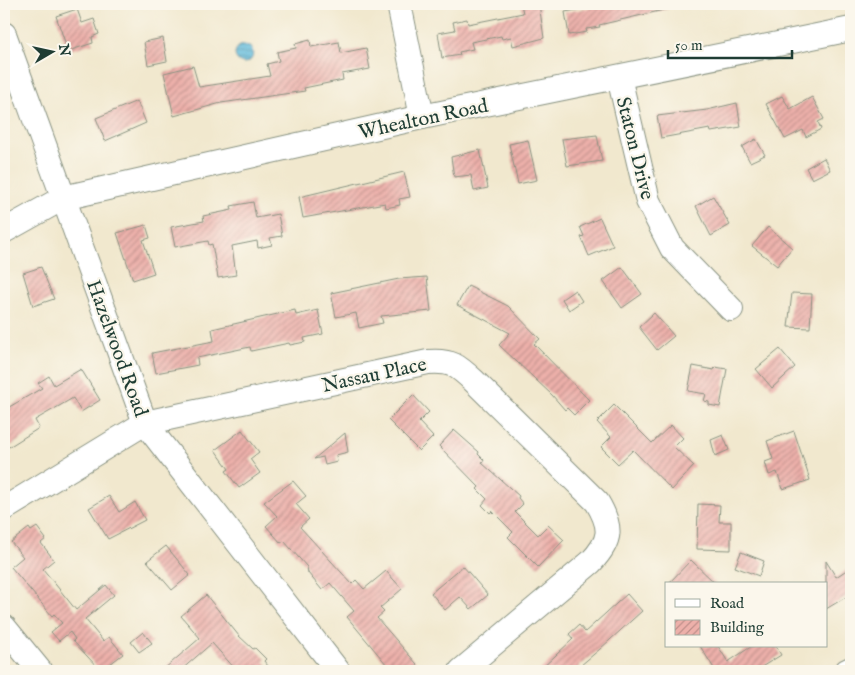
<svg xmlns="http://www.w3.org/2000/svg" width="855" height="675" font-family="'IM FELL English',serif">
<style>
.water{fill:url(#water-rules);stroke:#3e7b88}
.building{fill:url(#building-hatch)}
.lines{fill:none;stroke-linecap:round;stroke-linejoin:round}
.minor-casing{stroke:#889281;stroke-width:26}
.minor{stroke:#fff;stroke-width:24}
.labels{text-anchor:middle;stroke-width:4.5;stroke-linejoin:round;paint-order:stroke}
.street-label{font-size:20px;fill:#1f3d34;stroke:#fbf7ec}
</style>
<defs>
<pattern id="water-rules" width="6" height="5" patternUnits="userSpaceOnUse" patternTransform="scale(1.25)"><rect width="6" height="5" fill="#5db9db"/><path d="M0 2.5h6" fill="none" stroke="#4c98b2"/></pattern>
<pattern id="building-hatch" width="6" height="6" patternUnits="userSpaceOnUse" patternTransform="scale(1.25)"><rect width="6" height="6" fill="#edb0aa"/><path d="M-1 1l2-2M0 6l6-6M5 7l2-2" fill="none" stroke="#bf908b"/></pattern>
</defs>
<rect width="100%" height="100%" fill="#fbf7ec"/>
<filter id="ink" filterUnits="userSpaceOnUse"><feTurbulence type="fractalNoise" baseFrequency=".02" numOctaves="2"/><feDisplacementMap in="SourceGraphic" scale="10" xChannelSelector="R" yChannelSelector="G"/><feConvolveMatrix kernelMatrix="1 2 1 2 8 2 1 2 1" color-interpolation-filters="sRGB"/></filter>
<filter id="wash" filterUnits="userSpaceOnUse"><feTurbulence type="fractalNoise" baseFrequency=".0096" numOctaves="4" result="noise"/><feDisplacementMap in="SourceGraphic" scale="20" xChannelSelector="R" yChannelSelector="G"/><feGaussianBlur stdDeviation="1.12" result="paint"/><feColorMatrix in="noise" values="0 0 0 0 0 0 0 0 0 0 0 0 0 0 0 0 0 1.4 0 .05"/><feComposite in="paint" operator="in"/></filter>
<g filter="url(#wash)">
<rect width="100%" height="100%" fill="#f1e8ce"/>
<!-- water -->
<circle class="water" cx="244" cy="54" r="9"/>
<g id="blocks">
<!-- building -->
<g class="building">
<path d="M521,4H539L544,38L513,46L511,37L502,39L501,36L471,42L473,49L459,52L460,55L442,58L438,33L455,30L453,22L467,19L468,24L523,13Z"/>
<path d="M611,4H667L668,9L599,25L600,27L586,29L587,32L569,35L565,12Z"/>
<path d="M77,9L82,23L94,19L99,34L92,37L93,43L68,51L56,16Z"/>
<path d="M163,38L167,61L148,65L144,42Z"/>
<path d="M310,40L311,47L339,42L341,53L366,48L370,69L342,74L343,80L304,88L305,91L221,103L174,116L164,73L193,66L199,87L270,76L267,64L279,61L277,52L296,48L295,44Z"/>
<path d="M782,96L790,109L812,97L824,119L818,122L821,129L806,137L803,130L785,139L766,104Z"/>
<path d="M137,101L146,123L105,141L96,118Z"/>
<path d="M737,103L741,127L711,132L710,129L661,138L657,116L707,110Z"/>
<path d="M597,135L602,161L567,166L562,139Z"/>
<path d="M756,139L765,155L750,162L742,147Z"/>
<path d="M528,140L537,180L518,184L509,144Z"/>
<path d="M480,150L488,188L474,191L471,175L454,177L451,157Z"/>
<path d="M824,158L830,170L812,179L806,168Z"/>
<path d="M404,172L410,197L399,199L400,205L386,208L385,203L303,218L299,197Z"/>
<path d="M713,196L730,225L711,236L696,206Z"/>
<path d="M253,202L256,218L278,214L282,236L270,238L272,245L258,248L257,241L232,246L236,275L218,278L212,244L209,245L208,241L175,247L171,227L204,221L203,216L232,210L231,206Z"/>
<path d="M600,218L613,246L589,256L581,237L584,236L580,227Z"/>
<path d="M146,225L150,238L143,240L154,273L133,280L117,233Z"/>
<path d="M768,227L792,248L777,266L752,246Z"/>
<path d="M41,267L54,299L33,306L23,273Z"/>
<path d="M622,267L642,294L622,308L603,281Z"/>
<path d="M427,277L431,311L381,316L383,323L359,328L356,313L336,317L331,293L399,279Z"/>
<path d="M468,286L508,306L540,339L534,344L589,400L574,415L567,408L565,410L552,395L499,345L510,333L457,305Z"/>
<path d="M575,290L582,301L569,310L562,299Z"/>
<path d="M792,293L812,294L810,328L788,327Z"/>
<path d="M295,310L296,315L318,310L323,334L304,338L305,342L290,345L289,343L251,351L250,347L197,358L198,365L156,373L152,353L214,341L212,329Z"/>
<path d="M654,313L674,336L657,350L639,327Z"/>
<path d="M780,349L795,367L772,388L756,369Z"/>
<path d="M693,366L714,370L715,367L727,369L720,407L709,405V402L704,401L706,394L688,391Z"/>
<path d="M81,369L100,400L81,412L73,398L35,420L39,428L4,450V410L42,388L38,383L49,376L54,385Z"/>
<path d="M413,395L429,412L419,422L433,437L419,451L388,420Z"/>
<path d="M614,405L652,443L671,425L683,438L674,447L694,466L672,490L633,450L618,464L601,447L611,437L597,422Z"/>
<path d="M242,430L259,452L250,459L260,473L239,488L226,471L229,469L215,450Z"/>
<path d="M454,430L479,452L478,454L484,460L482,463L519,496L518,498L523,504L515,512L538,535L548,525L564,540L538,567L508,537L513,532L492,511L490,513L482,505L487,499L477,489L479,487L439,446Z"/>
<path d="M794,431L810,480L783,489L777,472L769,475L765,462L773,459L767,441Z"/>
<path d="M345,433L348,452L336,455L337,462L325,465L323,457L314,459Z"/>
<path d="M723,435L729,450L715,456L711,440Z"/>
<path d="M293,481L306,496L296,504L309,519L300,527L352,584L356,580L364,589L386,571L402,589L380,608L384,612L377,618L423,671H392L347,617L354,611L330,583L322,590L308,573L307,567L284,541L281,543L266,526L277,516L264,502Z"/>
<path d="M109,496L119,512L135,502L145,520L108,539L89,508Z"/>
<path d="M698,504L720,505L719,522H731V550L697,549Z"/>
<path d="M37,527L46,539L41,543L54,560L43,569L76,610L106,585L114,595L85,619L103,641L109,637L123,654L101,671L73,641L75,639L70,632L59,641L51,632L62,623L54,614L52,616L11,567L23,557L11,542L29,528L31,531Z"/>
<path d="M166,546L190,575L172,590L147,561Z"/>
<path d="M741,552L764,561L759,576L735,567Z"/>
<path d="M691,560L716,584H668Z"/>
<path d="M826,561L836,577L851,567V594L826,609Z"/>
<path d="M463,566L488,595L471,609L460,597L445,610L431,593Z"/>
<path d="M627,594L642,611L600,649L574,671H539L573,639L569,634L579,625L585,632Z"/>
<path d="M206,595L239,636L253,649L255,648L266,659L264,661L272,671H237L212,643L180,671H166L164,669L200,638L181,616Z"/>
<path d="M143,632L152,643L139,652L131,642Z"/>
<path d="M700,646H718L728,662L752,646H776L781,655L755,671H713L715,670Z"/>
</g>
</g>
</g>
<g filter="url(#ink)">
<use href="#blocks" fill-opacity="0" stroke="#889281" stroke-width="1"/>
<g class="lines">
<defs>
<g id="minor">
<path d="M399,4L422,117"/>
<path d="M4,34L145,423L338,671"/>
<path d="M619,77L648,201L672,248L731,309"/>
<path d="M4,231L63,198L422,117L851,29"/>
<path d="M4,509L145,423L428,362C452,360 458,366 475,382L597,502C612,527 612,540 591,562L461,671"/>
<path d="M4,627L40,671"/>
<path d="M847,671L851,669"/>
</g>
</defs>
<!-- minor casing -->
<use href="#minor" class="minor-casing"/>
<!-- minor -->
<use href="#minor" class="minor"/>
</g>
</g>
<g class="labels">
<!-- street labels -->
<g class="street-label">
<text transform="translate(423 118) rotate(-12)" y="7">Whealton Road</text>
<text transform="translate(636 148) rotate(76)" y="7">Staton Drive</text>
<text transform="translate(118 348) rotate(70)" y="7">Hazelwood Road</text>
<text transform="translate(374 374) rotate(-12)" y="7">Nassau Place</text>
</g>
</g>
<!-- margin -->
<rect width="855" height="675" fill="none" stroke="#fbf7ec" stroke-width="20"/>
<!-- legend -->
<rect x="665" y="582" width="162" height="65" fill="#fbf7ec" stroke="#a3ada2"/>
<rect x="675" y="599" width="25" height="8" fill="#ffffff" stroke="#a3ada2"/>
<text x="710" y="608" font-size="15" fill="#1f3d34">Road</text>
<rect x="675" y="620" width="25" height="15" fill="url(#building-hatch)" stroke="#a3ada2"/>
<text x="710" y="632" font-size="15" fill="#1f3d34">Building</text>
<!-- north arrow -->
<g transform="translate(52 52) rotate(81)" stroke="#fbf7ec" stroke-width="4" paint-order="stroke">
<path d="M0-4L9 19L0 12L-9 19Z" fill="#1f3d34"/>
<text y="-8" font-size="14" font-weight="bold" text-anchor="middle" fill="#1f3d34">N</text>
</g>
<!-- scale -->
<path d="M668 50v8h124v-8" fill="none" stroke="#1f3d34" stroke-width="2.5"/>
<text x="675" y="50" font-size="15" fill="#1f3d34" stroke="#fbf7ec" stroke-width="4" paint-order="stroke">50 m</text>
</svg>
